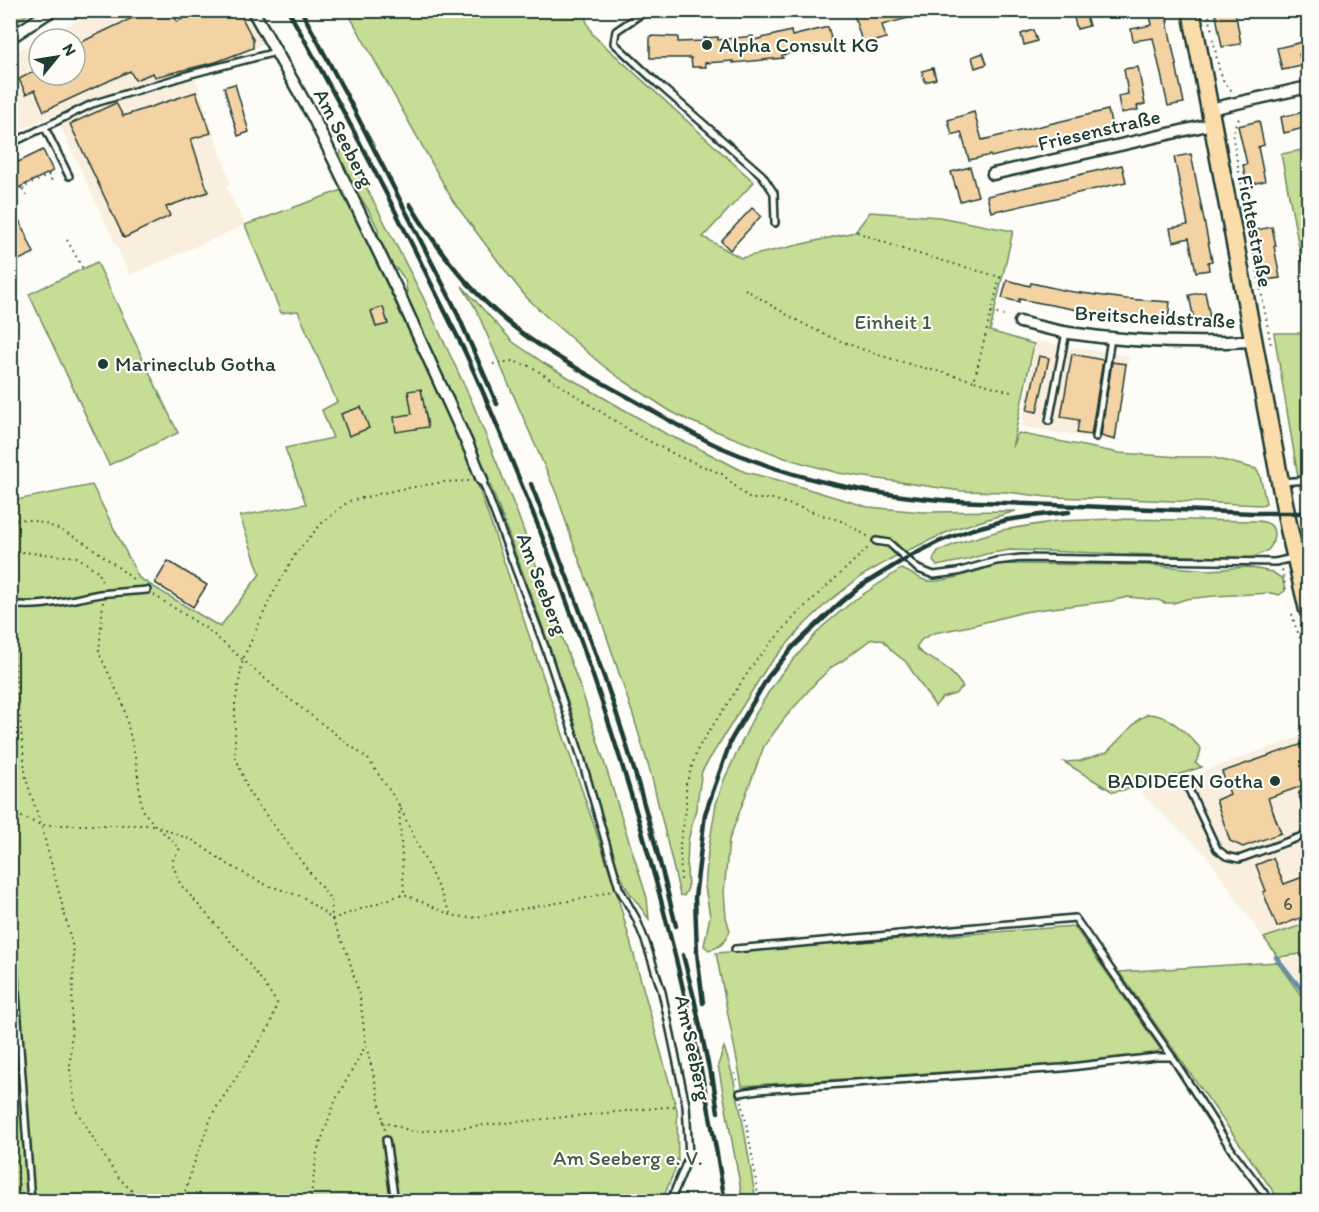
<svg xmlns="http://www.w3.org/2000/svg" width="1319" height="1212" font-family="Itim,sans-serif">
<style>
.built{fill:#faefde}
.green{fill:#c5dd94;stroke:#728d64;stroke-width:1.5}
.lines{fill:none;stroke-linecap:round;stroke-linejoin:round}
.stream{stroke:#658fa5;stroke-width:4.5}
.building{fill:#f3d2a4;stroke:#1f3d34;stroke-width:1.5}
.lane-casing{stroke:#1f3d34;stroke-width:10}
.street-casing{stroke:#1f3d34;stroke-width:15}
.primary-casing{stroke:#1f3d34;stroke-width:21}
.path{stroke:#1f3d34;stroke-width:2;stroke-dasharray:1.5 4.5;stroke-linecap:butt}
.lane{stroke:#fdfcf7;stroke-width:5}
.street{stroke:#fdfcf7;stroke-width:10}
.primary{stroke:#faddab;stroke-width:16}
.rail{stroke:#1f3d34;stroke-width:4.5}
.poi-dot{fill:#1f3d34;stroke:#fdfcf7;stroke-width:2}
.labels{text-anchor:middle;stroke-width:4.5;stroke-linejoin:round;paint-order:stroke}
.number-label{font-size:18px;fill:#546250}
.poi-label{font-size:21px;fill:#1f3d34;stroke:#fdfcf7;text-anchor:start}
.street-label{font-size:21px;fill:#1f3d34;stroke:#fdfcf7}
.park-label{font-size:21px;fill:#405d47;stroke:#fdfcf7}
</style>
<rect width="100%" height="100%" fill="#fdfcf7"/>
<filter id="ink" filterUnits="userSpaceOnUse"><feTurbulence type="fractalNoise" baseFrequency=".0167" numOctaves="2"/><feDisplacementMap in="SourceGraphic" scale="12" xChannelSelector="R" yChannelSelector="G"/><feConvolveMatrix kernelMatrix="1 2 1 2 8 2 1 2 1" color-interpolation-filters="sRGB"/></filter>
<g filter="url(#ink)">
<!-- built -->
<g class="built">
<path d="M95,11H259L276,37L196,80L231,184L226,186L245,225L130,275L55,115L11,134L10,55L39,40V75H75V39H41Z"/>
<path d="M1035,341L1129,356L1116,442L1022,427Z"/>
<path d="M1308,734V995L1288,970L1285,971L1207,856L1141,793Z"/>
</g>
<!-- green -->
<g class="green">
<path d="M11,10H32V11L11,26Z"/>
<path d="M347,11H587L586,20L593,35L754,182L703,237L741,258L855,232L870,212L939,217L1013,231L990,331L1034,344L1012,448L1018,433L1119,453L1180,457H1211L1256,469L1260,475L1266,503L1262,505L1126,499L1047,497L1007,492L961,491L838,473L785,458L690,421L670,411L621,379L601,364L549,319L527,298L510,277L453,201Z"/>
<path d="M344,144L423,297L473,404L518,515L585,701L647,898L649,919L627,889L616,866L572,714L540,619L484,468L409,305L405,280L399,271L386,260L379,244L378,229L369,211L346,174L340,154Z"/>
<path d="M1308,149V294L1281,154Z"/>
<path d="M342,190L431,378L474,474L615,887L677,1110L678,1162L662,1201L11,1202V501L92,485L139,578L220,627L260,574L240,516L306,504L285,448L333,438L322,410L337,402L298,311L281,313L245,225Z"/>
<path d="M97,262L178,433L109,465L29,294Z"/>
<path d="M462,286L513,342L547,365L668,435L694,446L745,472L778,480L868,507L922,512L1016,511L954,529L894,557L860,577L828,602L804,625L767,667L702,771L696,809L688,841L687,868L688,888L684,896L680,895L652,778L633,715L598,610L573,543L557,495L475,307Z"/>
<path d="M1274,333H1308V488L1300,489Z"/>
<path d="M1113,519L1259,521C1262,522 1266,522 1269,524C1277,529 1274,544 1268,550C1262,554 1256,556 1250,558L1010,550L986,554L966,560L937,566L933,561L934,557L938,551L958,543L1002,530L1058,521Z"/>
<path d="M1000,564L1146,565L1210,570L1247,567L1272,572L1283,579L1285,591L1279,595L1271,593L1214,596L1186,599L1174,603H1165L1158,600L1128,597L1111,601L1044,609L1024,612L970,626L934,633L922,639L916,647C922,656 929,657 937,662C948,668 956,677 963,687L955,694L942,698L935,706L906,662L892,651L884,641L876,639L870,640L842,661L833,666L816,682L784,719L764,746L729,840L724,892L726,917L730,931C725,941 722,947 709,950L704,946L710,916L705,887L708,852L716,804L724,780L752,720L768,693L781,674L822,627L853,601L901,569C911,572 919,579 928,581C942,584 985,569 1000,564Z"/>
<path d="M1148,714C1169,714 1188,734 1201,749L1199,757L1195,763L1202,767L1140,787L1113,792L1064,762L1080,761L1107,752L1139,719Z"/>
<path d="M1308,923V953L1278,957L1264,938Z"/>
<path d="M1074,926L1161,1050L1144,1056L1090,1062L742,1086L716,953Z"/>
<path d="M1277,962L1308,1005V1201H1280L1119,972Z"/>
<path d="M724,1047C741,1097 747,1150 756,1201H743L718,1065Z"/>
</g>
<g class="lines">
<!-- stream -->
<path class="stream" d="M1276,957L1308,998"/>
</g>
<!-- building -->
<g class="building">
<path d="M149,10H172L177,22L199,10H238L253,39V48L216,62L155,77L153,73L135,80L130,71L44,111L35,90L26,94L19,79L39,69V75H75V45Z"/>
<path d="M868,10H922L923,14L882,25L886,38L863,45L854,15Z"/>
<path d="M1149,10H1166L1168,21H1167L1184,103L1168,106L1153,38L1133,41L1131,29L1152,25Z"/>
<path d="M1215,10H1235L1241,44L1222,47Z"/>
<path d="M1086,15L1089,26L1077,29L1074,18Z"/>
<path d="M828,27L834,49L814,54L813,48L782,55L783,58L733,63V61L705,63L706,67H692L691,58H650V36L678,37V42L704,41V38L718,37V40L753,36L754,40L791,31L792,36Z"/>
<path d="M1033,30L1037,41L1024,45L1021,34Z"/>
<path d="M1303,42L1305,53L1299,54L1302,66L1282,70L1277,48Z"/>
<path d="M983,53L987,64L975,68L972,57Z"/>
<path d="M1138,67L1145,104L1137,106L1138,110L1121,113L1118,96L1128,94L1124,69Z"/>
<path d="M933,68L936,79L925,82L922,71Z"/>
<path d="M235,84L249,132L238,136L224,87Z"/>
<path d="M196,92L211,133L191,139L208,192L166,207L170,216L124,238L70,124L116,103L123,116Z"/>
<path d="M1108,110L1112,127L991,157L990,155L969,160L961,132L952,135L948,120L974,112L982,140Z"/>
<path d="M1308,111V127L1284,133L1281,117Z"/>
<path d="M1259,121L1264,145L1258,147L1265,181L1247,185L1243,165L1247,164L1238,126Z"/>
<path d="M43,150L53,171L10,192V166Z"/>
<path d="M1191,154L1212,261L1208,262L1209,270L1196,272L1189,238L1173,242L1170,228L1188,225L1174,157Z"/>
<path d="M1122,165L1126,182L1004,210L1003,209L991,212L987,196Z"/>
<path d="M970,167L978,196L960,201L951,172Z"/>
<path d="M10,200L34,253L10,264Z"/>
<path d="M752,208L761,216L730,250L721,241Z"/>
<path d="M1272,227L1276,246H1274L1280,278L1266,280L1256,230Z"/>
<path d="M1007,280L1030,286L1031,283L1067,291L1126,299L1170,302L1168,320L1083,311L1019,299V302L1002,298Z"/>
<path d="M1205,292L1210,317L1194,320L1189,295Z"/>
<path d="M383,307L388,324L376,327L371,311Z"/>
<path d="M1072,354L1103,360L1091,435L1077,433L1079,420L1061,417Z"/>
<path d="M1039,356L1049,358L1037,412L1027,410Z"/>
<path d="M1112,362L1126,364L1115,440L1101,436Z"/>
<path d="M421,389L428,427L396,432L394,417L412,414L408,391Z"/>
<path d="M361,407L369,428L349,436L341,414Z"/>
<path d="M168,561L207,585L193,607L155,583Z"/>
<path d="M1308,742V784L1268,798L1281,833L1243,847L1230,841L1216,800L1230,794L1222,772Z"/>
<path d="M1273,858L1284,884L1300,878L1308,872V915L1277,927L1263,892L1266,891L1256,865Z"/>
</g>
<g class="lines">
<defs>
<g id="lane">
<path d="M647,10L616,31L614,43L657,83L762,175L774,193L775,223"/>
<path d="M45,128L69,176"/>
<path d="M10,144L92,104L191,74L276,52"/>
<path d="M1049,421L1066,332"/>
<path d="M1096,437L1111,338"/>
<path d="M482,480L545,647L580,754L619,888L636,918L646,943L662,992L686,1105L689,1156L670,1202"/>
<path d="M1281,482L1308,480"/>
<path d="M876,541L889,543L918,569L934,575L957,572L996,561L1021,558L1275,562L1293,558"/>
<path d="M10,604C40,609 71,599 100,594C116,592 132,591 147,590"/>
<path d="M1184,779L1217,849L1226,856L1239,859L1308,834"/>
<path d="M1303,794L1308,810"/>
<path d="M10,908L31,1202"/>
<path d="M735,949L1075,918L1172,1057L1233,1152L1271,1202"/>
<path d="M740,1093L758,1090L1062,1068L1156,1057H1172"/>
<path d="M386,1140L395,1202"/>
</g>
<g id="street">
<path d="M720,10H724"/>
<path d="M253,11L313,117L400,296L471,452L482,480"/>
<path d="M10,38L52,10"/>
<path d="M1210,109L1308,87"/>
<path d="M993,174L1212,124"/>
<path d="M1020,322C1036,326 1052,330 1069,333C1130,342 1192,344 1253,341"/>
</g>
<path id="primary" d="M1191,10L1289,529L1308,610"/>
</defs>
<!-- lane casing -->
<use href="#lane" class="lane-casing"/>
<!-- street casing -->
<use href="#street" class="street-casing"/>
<!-- primary casing -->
<use href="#primary" class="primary-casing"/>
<!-- path -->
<g class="path">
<path d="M1208,10L1212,31"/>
<path d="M1213,39C1217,55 1218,83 1233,91"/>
<path d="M1239,119L1236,122L1233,139L1271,345"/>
<path d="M23,189L26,195"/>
<path d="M10,194L49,175L53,183"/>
<path d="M857,232L905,250L1000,277L974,381L1011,392"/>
<path d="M67,240L83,269"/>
<path d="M745,289C777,309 810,330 846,343C887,360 931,369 974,381"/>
<path d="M991,312L1008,317"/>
<path d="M493,364L512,361L532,367L635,434L680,457L722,474L750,499H773L844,522L869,537"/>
<path d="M469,481L443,482L396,490L349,501L322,523L296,553L270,599L243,659L235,704V755L249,793L331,900L332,919L404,894L451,915L470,918L592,897L611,891"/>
<path d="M10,520C17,520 23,519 29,520C69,527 105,556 135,581"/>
<path d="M10,551L77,557L99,572L102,584"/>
<path d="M1282,570L1286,591"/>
<path d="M154,595L207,629L283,694L368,759L398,803L451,915"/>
<path d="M103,602L99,653L123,704L136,761L142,810L155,825L180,848L172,862L180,884L240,952L265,985L277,1003L270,1026L213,1113L193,1166L182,1202"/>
<path d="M1292,614L1295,625L1308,658"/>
<path d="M18,615L14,660L26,779L41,825L61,900L74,952L70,1070L76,1110L116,1175L138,1197L144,1202"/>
<path d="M399,806L404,893"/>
<path d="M10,812L41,825H154"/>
<path d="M159,827L194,841L229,865L264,884L303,897L332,919L348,955L360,998L366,1045L376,1085L385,1131"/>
<path d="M681,880L680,844L686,810V784L698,748L757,659L798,613L869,547"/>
<path d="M735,1073L738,1084"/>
<path d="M10,1076L20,1202"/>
<path d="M742,1101L752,1155L759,1202"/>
<path d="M382,1121L414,1132L676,1106"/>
<path d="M310,1202L317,1152L336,1099L366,1045"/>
</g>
<!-- lane -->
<use href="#lane" class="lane"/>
<!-- street -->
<use href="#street" class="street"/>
<!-- primary -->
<use href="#primary" class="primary"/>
<!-- rail -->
<g class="rail">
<path d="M288,10C337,98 384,187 428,277C440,302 453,327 465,352C491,408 514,466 537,523C623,742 688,969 725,1202"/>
<path d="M301,10L348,98L454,306L497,404"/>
<path d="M410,204C441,256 480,304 530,339C562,361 595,379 628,397C659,414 688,433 720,447C798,481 870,495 954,501L1253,513H1308"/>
<path d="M531,484C560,558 589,631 614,706C638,778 658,852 676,926"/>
<path d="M683,955L694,998L712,1083"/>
<path d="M703,1003L697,953L695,898L705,814L731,740L768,677L793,647L840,603L859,587L905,559L938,542L973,529L1007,520L1040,515L1069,512"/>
<path d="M712,1074L718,1112"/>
</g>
</g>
</g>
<!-- markers -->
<g class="poi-dot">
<circle cx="707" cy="45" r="6"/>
<circle cx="103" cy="364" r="6"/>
<circle cx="1275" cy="781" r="6"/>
</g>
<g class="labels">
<!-- number labels -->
<g class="number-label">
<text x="1288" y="910">6</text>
</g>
<!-- poi labels -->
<g class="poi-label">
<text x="719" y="52">Alpha Consult KG</text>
<text x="115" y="371">Marineclub Gotha</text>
<text x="1263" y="788" text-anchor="end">BADIDEEN Gotha</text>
</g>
<!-- street labels -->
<g class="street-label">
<text transform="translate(1099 130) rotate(-13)" y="7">Friesenstraße</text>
<text transform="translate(344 138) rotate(63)" y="7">Am Seeberg</text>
<text transform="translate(1255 231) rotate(79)" y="7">Fichtestraße</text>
<text transform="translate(1155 317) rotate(3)" y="7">Breitscheidstraße</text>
<text transform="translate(542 584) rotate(69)" y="7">Am Seeberg</text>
<text transform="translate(693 1048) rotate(78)" y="7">Am Seeberg</text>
</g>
<!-- park labels -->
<g class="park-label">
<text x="893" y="329">Einheit 1</text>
<text x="628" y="1165">Am Seeberg e. V.</text>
</g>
</g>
<!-- margin -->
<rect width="1319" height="1212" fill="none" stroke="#fdfcf7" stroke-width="36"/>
<rect x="18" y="18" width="1283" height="1176" fill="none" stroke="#1f3d34" stroke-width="2" filter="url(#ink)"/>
<!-- north arrow -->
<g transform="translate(57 57) rotate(60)"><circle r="28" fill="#fdfcf7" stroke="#a4b0a9" stroke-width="1.5"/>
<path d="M0-4.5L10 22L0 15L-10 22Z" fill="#1f3d34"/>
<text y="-9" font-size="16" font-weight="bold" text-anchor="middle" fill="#1f3d34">N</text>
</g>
</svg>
